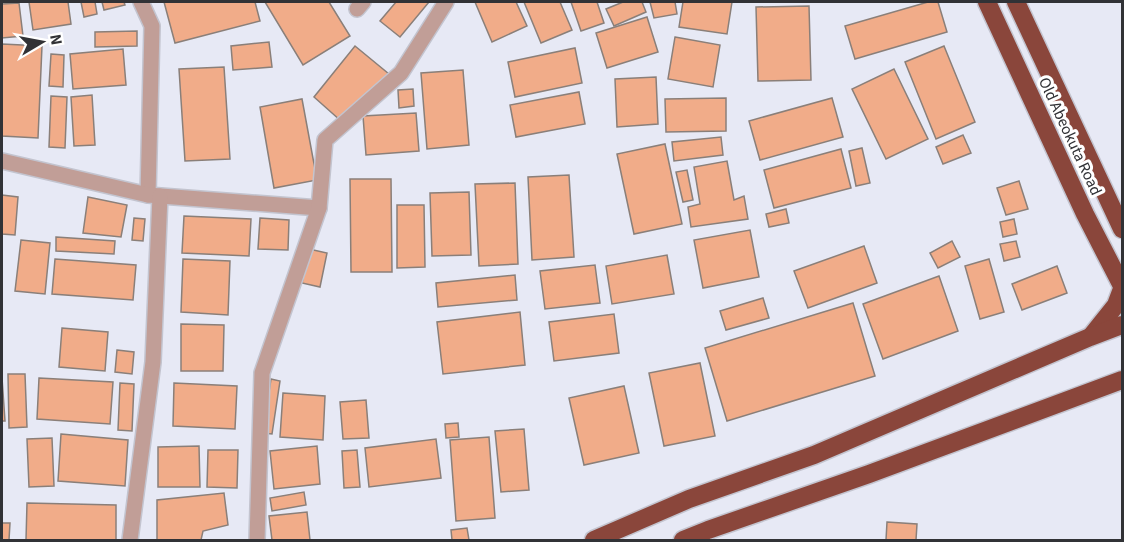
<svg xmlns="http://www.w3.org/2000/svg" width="1124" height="542" font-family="'Source Sans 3',sans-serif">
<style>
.building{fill:#f1ac89;stroke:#8a7f79;stroke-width:1.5}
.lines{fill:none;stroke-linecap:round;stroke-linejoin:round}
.street-casing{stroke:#c3c4cf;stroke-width:18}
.highway-casing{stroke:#c3c4cf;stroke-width:21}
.street{stroke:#c19e97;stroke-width:15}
.highway{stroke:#8a463b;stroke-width:18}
.labels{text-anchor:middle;stroke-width:6;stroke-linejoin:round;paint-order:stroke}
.street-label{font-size:16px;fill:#313236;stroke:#fff}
</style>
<rect width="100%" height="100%" fill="#e7e9f5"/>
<!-- building -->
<g class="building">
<path d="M29,2H68L71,24L33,30Z"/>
<path d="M81,2H95L97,14L84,17Z"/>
<path d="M102,2H124L125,5L104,10Z"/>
<path d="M164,2H255L260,21L175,43Z"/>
<path d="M265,2H329L350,36L303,65Z"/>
<path d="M396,2H429L400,37L380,21Z"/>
<path d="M475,2H516L527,26L492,42Z"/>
<path d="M524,2H560L572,30L541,43Z"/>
<path d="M571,2H597L604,23L581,31Z"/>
<path d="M623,2H642L646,12L614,26L606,9Z"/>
<path d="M650,2H675L677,14L654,18Z"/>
<path d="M683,2H732L727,34L679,27Z"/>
<path d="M928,2H938L947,32L855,59L845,26Z"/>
<path d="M19,3L23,36L2,38V4Z"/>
<path d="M809,6L811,80L758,81L756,7Z"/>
<path d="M647,17L658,52L607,68L596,33Z"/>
<path d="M137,31V46L95,47V32Z"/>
<path d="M675,37L720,45L713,87L668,79Z"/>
<path d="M269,42L272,67L233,70L231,46Z"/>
<path d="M2,44L42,46L38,138L2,136Z"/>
<path d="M355,46L389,74L341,121L314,97Z"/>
<path d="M944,46L975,122L936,139L905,62Z"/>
<path d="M575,48L582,83L515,97L508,62Z"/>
<path d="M123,49L126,85L73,89L70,54Z"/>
<path d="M51,54L64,55L63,87L49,86Z"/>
<path d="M224,67L230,159L185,161L179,69Z"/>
<path d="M894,69L928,139L886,159L852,89Z"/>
<path d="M463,70L469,145L427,149L421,73Z"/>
<path d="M656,77L658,124L617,127L615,79Z"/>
<path d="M413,89L414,106L399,108L398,90Z"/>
<path d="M579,92L585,124L516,137L510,105Z"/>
<path d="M92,95L95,145L74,146L71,97Z"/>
<path d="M51,96L67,97L65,148L49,147Z"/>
<path d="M726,98V131L666,132L665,99Z"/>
<path d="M832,98L843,137L760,160L749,121Z"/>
<path d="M302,99L317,180L274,188L260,107Z"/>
<path d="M416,113L419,151L366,155L363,116Z"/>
<path d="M963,135L971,153L943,164L936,147Z"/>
<path d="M721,137L723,155L674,161L672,142Z"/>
<path d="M665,144L682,224L634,234L617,154Z"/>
<path d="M862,148L870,183L856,186L849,151Z"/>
<path d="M841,149L851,188L774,208L764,170Z"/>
<path d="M727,161L734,200L744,196L748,219L691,227L688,207L700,204L694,167Z"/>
<path d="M687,170L693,200L683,202L676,172Z"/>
<path d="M569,175L574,257L532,260L528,177Z"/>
<path d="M350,179H391L392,272H351Z"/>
<path d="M1019,181L1028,209L1006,215L997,188Z"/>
<path d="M515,183L518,264L479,266L475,184Z"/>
<path d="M469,192L471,255L432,256L430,193Z"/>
<path d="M2,195L18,197L15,235L2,234Z"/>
<path d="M88,197L127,205L121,237L83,233Z"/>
<path d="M397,205H424L425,267L397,268Z"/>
<path d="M786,209L789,223L769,227L766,214Z"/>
<path d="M184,216L251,219L249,256L182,253Z"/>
<path d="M134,218L145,219L143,241L132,240Z"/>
<path d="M260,218L289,220L288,250L258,249Z"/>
<path d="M1014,219L1017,234L1003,237L1000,222Z"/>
<path d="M750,230L759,277L703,288L694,240Z"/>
<path d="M56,237L115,241L114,254L56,251Z"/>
<path d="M21,240L50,243L45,294L15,291Z"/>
<path d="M952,241L960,257L938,268L930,253Z"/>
<path d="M1016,241L1020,257L1004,261L1000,244Z"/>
<path d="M864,246L877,283L808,308L794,271Z"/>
<path d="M309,249L327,253L320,287L302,283Z"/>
<path d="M667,255L674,294L612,304L606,266Z"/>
<path d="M55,259L136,265L133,300L52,294Z"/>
<path d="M183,259L230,261L228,315L181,312Z"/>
<path d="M989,259L1004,312L980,319L965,266Z"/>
<path d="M595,265L600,303L545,309L540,271Z"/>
<path d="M1057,266L1067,293L1022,310L1012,284Z"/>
<path d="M515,275L517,300L438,307L436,283Z"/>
<path d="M939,276L958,331L883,359L863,304Z"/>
<path d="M763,298L769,318L726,330L720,311Z"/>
<path d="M853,303L875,376L727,421L705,348Z"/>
<path d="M520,312L525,365L443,374L437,322Z"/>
<path d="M614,314L619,353L554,361L549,322Z"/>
<path d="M181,324L224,325L223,371H181Z"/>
<path d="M62,328L108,332L105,371L59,367Z"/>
<path d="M117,350L134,352L132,374L115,372Z"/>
<path d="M700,363L715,436L664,446L649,373Z"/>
<path d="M8,374H25L27,427L9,428Z"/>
<path d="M2,378L5,421H2Z"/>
<path d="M39,378L113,382L110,424L37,419Z"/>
<path d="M271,379L280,381L272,434L263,433Z"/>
<path d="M120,383L134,384L132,431L118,430Z"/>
<path d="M174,383L237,386L235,429L173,426Z"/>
<path d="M624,386L639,453L584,465L569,398Z"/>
<path d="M283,393L325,396L323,440L280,437Z"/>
<path d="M366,400L369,438L343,439L340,402Z"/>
<path d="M458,423L459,437L446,438L445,424Z"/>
<path d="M524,429L529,490L501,492L495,431Z"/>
<path d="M61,434L128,440L125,486L58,481Z"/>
<path d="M489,437L495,518L456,521L450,440Z"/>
<path d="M52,438L54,486L29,487L27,439Z"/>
<path d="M436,439L441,478L369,487L365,448Z"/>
<path d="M199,446L200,487H158V447Z"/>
<path d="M317,446L320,484L274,489L270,451Z"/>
<path d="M208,450H238L237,488L207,487Z"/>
<path d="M357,450L360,487L344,488L342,451Z"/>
<path d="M304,492L306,505L272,511L270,498Z"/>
<path d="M224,493L228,525L203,531L201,540H157V500Z"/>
<path d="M27,503L116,505V540H26Z"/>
<path d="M307,512L310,540H272L269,516Z"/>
<path d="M887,522L917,524L916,540H886Z"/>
<path d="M2,523H10L9,540H2Z"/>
<path d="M467,528L469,540H452L451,530Z"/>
</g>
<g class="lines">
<defs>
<g id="street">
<path d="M141,2L152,26L148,195"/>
<path d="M357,9L363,2"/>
<path d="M2,161L148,195L319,208"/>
<path d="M130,540L153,362L160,196"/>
<path d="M257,540L262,373L319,208L325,140L401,73L446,2"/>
</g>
<g id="highway">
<path d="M987,2L1085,214L1122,286"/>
<path d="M1016,2L1122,229"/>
<path d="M1092,335L1116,305L1122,289"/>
<path d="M594,540L689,499L814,455L1090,337L1122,325"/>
<path d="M683,540L708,530L869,474L1122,380"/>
</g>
</defs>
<!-- street casing -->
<use href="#street" class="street-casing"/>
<!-- highway casing -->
<use href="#highway" class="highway-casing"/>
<!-- street -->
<use href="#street" class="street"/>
<!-- highway -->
<use href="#highway" class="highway"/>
</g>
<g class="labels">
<!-- street labels -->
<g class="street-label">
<text transform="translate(1071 136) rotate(65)" y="6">Old Abeokuta Road</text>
</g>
</g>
<!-- border -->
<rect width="1124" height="542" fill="none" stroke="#313236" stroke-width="6"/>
<!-- north arrow -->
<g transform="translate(42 42) rotate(80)" stroke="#ffffff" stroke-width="4.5" paint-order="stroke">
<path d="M0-4.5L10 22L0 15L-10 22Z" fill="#313236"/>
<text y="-9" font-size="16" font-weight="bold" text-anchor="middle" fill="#313236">N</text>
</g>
</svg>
